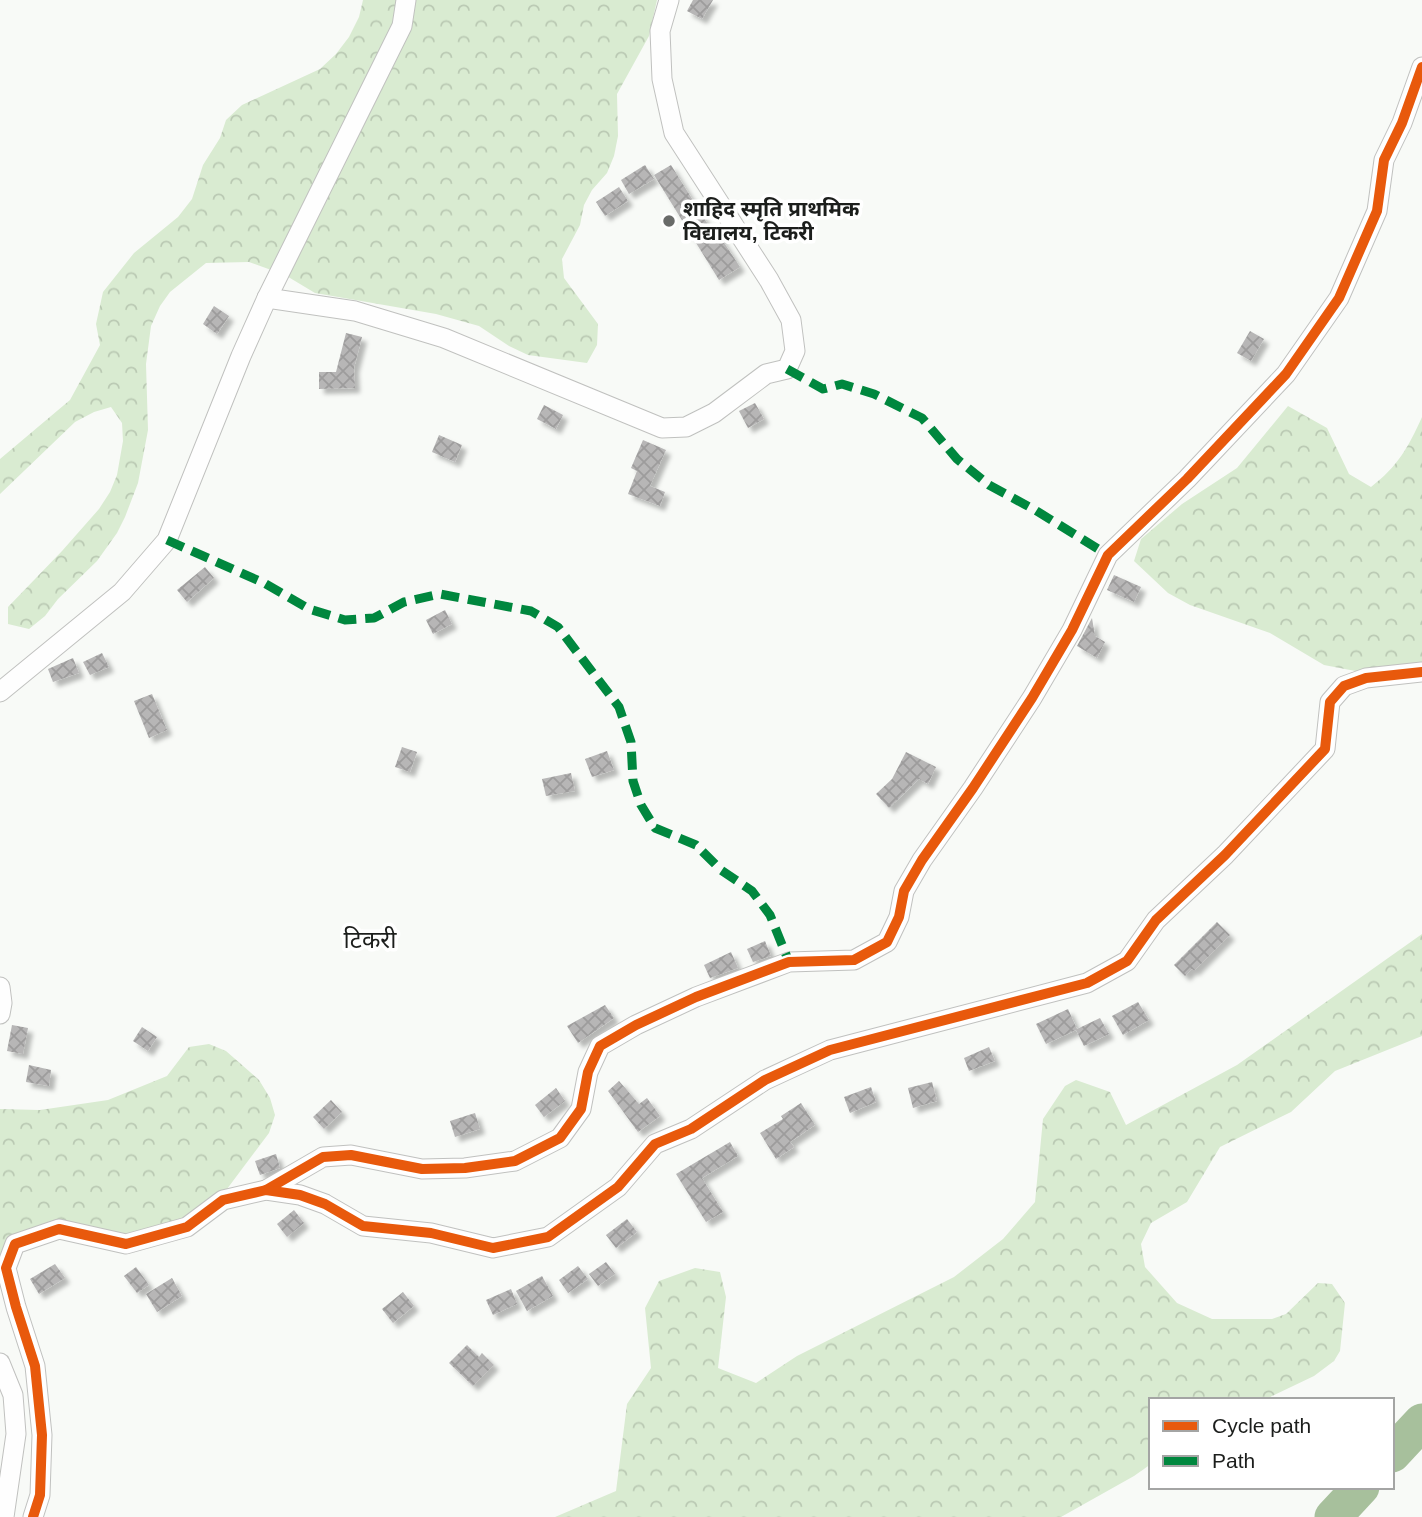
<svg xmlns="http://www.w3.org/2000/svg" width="1422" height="1517" font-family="Helvetica,'Noto Sans Devanagari',sans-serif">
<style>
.forest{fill:url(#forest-crowns)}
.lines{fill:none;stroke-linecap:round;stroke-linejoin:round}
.river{stroke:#a7c09c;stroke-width:37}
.building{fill:url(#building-cross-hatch);filter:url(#shadow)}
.street-casing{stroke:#c0c1bf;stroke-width:21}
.street{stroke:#fefefe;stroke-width:19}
.quiet{stroke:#00873e;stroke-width:9;stroke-dasharray:18 9;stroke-linecap:butt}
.cycleway-casing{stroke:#fff;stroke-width:15}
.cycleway{stroke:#e8590c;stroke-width:10}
.poi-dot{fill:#696b69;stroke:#fff;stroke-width:2.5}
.labels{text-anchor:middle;stroke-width:7;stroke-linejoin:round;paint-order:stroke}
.poi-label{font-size:21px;font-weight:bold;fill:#1c1e1c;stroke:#fff;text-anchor:start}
.quarter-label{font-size:24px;fill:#1c1e1c;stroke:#fff}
</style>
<defs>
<pattern id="forest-crowns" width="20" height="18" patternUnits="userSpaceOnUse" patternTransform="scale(1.75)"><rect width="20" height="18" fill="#d9ebd1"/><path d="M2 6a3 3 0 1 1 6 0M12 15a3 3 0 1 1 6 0" fill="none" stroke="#bac9b3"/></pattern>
<pattern id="building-cross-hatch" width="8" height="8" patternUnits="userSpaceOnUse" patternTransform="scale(1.75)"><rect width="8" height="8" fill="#b7b6b6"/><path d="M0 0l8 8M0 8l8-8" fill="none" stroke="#9d9c9c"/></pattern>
<filter id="shadow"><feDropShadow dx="5" dy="5" stdDeviation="2" flood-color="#0004"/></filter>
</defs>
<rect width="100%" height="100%" fill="#f8faf7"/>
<!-- forest -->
<g class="forest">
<path d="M363,0H657L649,36L617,94L618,136L614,156L607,173L592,190L584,205L580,225L562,259L564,278L598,324L597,345L587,363L528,355L509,346L479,326L436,314L315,293L285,275L249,262L206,263L170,292L160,306L151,326L146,364L148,430L138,483L125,517L117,533L97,561L58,599L45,616L29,629L8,624V607L62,551L99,509L110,492L117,475L123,441L122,423L111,407L94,412L75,422L0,494V459L70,400L100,345L96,324L103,292L134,253L178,217L192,199L203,165L220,138L226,120L242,105L320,69L336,54L349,37L359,17Z"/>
<path d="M1288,406L1327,428L1349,474L1371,487C1398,466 1408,448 1422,417V664L1371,674L1324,665L1270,633L1190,605L1168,593L1134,561L1141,539L1182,504L1237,468Z"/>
<path d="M1422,934V1036L1335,1071L1291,1112L1220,1147L1187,1202L1151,1223L1141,1244L1145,1267L1177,1303L1212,1319H1272L1286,1314L1318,1283L1332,1284L1345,1303L1340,1351L1334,1361L1314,1376L1264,1400H1151V1464L1134,1476L1061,1517H555L616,1491L627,1404L651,1368L645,1308L659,1281L695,1268L720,1272L726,1297L718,1368L756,1383L797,1356L954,1277L1003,1239L1035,1202L1043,1119L1065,1086L1076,1080L1110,1092L1126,1125L1237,1065Z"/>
<path d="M209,1044L226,1051L259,1080L270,1098L275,1115L269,1133L224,1193L185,1221L123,1239L58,1221L0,1265V1109L40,1110L108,1100L167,1076L189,1047Z"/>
</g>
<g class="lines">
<!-- river -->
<g class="river">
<path d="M1392,1454L1422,1422"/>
<path d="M1333,1517L1361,1487"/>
</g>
</g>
<!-- building -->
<g class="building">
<path d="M693,0H713L702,19L687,11Z"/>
<path d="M645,165L654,179L629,194L621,180Z"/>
<path d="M671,165L712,231L715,229L740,267L719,280L654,175Z"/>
<path d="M619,187L628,201L605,216L596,202Z"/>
<path d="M214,306L229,316L217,334L203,324Z"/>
<path d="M1250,331L1264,339L1251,361L1237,353Z"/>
<path d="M346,333L362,337L354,368L355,388L319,389V372H336Z"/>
<path d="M755,403L764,419L748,428L739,411Z"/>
<path d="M544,405L563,415L556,429L537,419Z"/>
<path d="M439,435L462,445L455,462L432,452Z"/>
<path d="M643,440L666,450L650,486L665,492L660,506L628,494L637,471L631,468Z"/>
<path d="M205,567L214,578L187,602L177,590Z"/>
<path d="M1114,575L1141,587L1134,602L1107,590Z"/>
<path d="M445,610L452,624L433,634L426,620Z"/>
<path d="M1092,618L1095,636L1105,642L1097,658L1077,646Z"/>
<path d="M102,653L109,667L90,675L83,662Z"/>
<path d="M73,658L79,673L53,682L48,669Z"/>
<path d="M152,694L167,730L149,738L134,701Z"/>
<path d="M402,747L417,752L410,772L395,767Z"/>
<path d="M607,751L614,770L592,777L585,759Z"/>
<path d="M906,752L936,767L928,784L919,779L889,808L876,794L892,779Z"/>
<path d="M571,773L575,791L546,796L542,779Z"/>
<path d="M1217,922L1230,935L1194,971L1192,969L1185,976L1174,965Z"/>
<path d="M765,941L771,956L753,962L747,949Z"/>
<path d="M731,952L738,968L710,978L704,965Z"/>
<path d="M1138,1002L1149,1020L1123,1035L1112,1016Z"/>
<path d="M605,1005L614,1018L578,1043L567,1026Z"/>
<path d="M1068,1009L1077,1029L1100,1018L1109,1034L1084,1046L1076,1030L1046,1044L1036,1024Z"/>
<path d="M12,1025L28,1028L23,1054L7,1051Z"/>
<path d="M142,1027L157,1037L148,1051L133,1041Z"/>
<path d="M989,1047L995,1061L969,1071L964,1058Z"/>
<path d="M29,1065L51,1070L49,1086L26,1082Z"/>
<path d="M619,1081L639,1104L647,1098L660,1116L638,1132L608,1091Z"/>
<path d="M932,1082L937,1101L913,1108L908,1088Z"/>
<path d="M871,1087L876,1102L850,1113L844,1097Z"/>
<path d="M556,1088L565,1101L544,1117L535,1105Z"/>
<path d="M331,1100L342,1112L324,1129L313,1117Z"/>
<path d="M801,1103L815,1125L790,1142L794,1147L776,1159L760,1133L783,1119L781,1116Z"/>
<path d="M475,1113L480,1129L455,1137L450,1121Z"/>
<path d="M730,1142L738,1156L702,1178L723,1212L706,1222L676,1174Z"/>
<path d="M276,1154L280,1168L260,1175L255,1161Z"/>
<path d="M294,1210L304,1223L287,1237L277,1224Z"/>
<path d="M627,1219L637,1232L616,1248L606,1235Z"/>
<path d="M606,1262L615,1274L598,1286L589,1274Z"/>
<path d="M55,1264L65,1278L39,1294L30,1279Z"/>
<path d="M578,1266L588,1279L568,1293L559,1280Z"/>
<path d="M136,1267L149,1285L137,1293L124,1276Z"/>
<path d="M542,1276L553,1296L527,1311L516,1291Z"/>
<path d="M172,1278L182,1296L157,1312L146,1294Z"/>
<path d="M511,1289L517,1304L493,1315L486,1300Z"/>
<path d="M403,1292L414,1306L393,1323L382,1309Z"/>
<path d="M467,1345L479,1357L482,1353L494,1365L473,1386L449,1363Z"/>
</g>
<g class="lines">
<defs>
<g id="street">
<path d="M267,298L355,311L444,338L662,428L686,427L714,413L766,374L787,369L795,351L791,320L769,280L674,133L662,79L660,31L669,0"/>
<path d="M0,692L122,592L167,540L241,356L267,298L402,26L406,0"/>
<path d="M0,987L2,1003L0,1014"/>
<path d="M266,1190L323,1157L351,1155L422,1169L465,1168L515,1161L560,1138L581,1109L588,1072L600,1046L636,1025L696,997L789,962L854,960L887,942L899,917L904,891L922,860L973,788L1032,698L1072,630L1108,555L1187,479L1286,374L1339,298L1377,211L1384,160L1402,123L1422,67"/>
<path d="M0,1363L13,1395L16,1434L4,1517"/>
<path d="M33,1517L40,1495L42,1435L35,1366L16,1307L6,1268L15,1244L59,1229L126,1244L187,1227L223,1200L266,1190L300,1195L325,1204L363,1226L431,1233L493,1248L548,1237L618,1187L655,1144L691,1129L765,1080L830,1050L1087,983L1127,961L1156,920L1225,855L1325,749L1330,702L1344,686L1366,678L1422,672"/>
</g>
</defs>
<!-- street casing -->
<use href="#street" class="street-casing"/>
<!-- street -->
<use href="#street" class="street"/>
<!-- quiet -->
<g class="quiet">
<path d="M787,369L823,389L842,384L874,394L922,418L957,459L989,485L1035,510L1108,555"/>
<path d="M167,540L264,583L309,609L345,620L374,618L404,602L440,594L531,611L558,627L619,707L631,742L633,781L641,805L655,828L696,845L721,870L752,891L770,915L789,962"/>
</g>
<defs>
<g id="cycleway">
<path d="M266,1190L323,1157L351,1155L422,1169L465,1168L515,1161L560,1138L581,1109L588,1072L600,1046L636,1025L696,997L789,962L854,960L887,942L899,917L904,891L922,860L973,788L1032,698L1072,630L1108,555L1187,479L1286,374L1339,298L1377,211L1384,160L1402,123L1422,67"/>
<path d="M33,1517L40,1495L42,1435L35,1366L16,1307L6,1268L15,1244L59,1229L126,1244L187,1227L223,1200L266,1190L300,1195L325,1204L363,1226L431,1233L493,1248L548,1237L618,1187L655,1144L691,1129L765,1080L830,1050L1087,983L1127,961L1156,920L1225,855L1325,749L1330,702L1344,686L1366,678L1422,672"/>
</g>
</defs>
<!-- cycleway casing -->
<use href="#cycleway" class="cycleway-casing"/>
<!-- cycleway -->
<use href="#cycleway" class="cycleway"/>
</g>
<!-- markers -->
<circle class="poi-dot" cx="669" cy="221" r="7"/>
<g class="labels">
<!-- poi labels -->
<g class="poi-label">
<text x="683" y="216">शाहिद स्मृति प्राथमिक<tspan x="683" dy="24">विद्यालय, टिकरी</tspan></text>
</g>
<!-- quarter labels -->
<g class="quarter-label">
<text x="370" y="948">टिकरी</text>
</g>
</g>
<!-- legend -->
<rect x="1149" y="1398" width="245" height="91" fill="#ffffff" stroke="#a4a5a4" stroke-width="2"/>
<rect x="1163" y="1421" width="35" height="10" fill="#e8590c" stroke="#a4a5a4" stroke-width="2"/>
<text x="1212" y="1433" font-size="21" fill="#1c1e1c">Cycle path</text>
<rect x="1163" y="1456" width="35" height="10" fill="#00873e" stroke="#a4a5a4" stroke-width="2"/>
<text x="1212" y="1468" font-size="21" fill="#1c1e1c">Path</text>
</svg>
